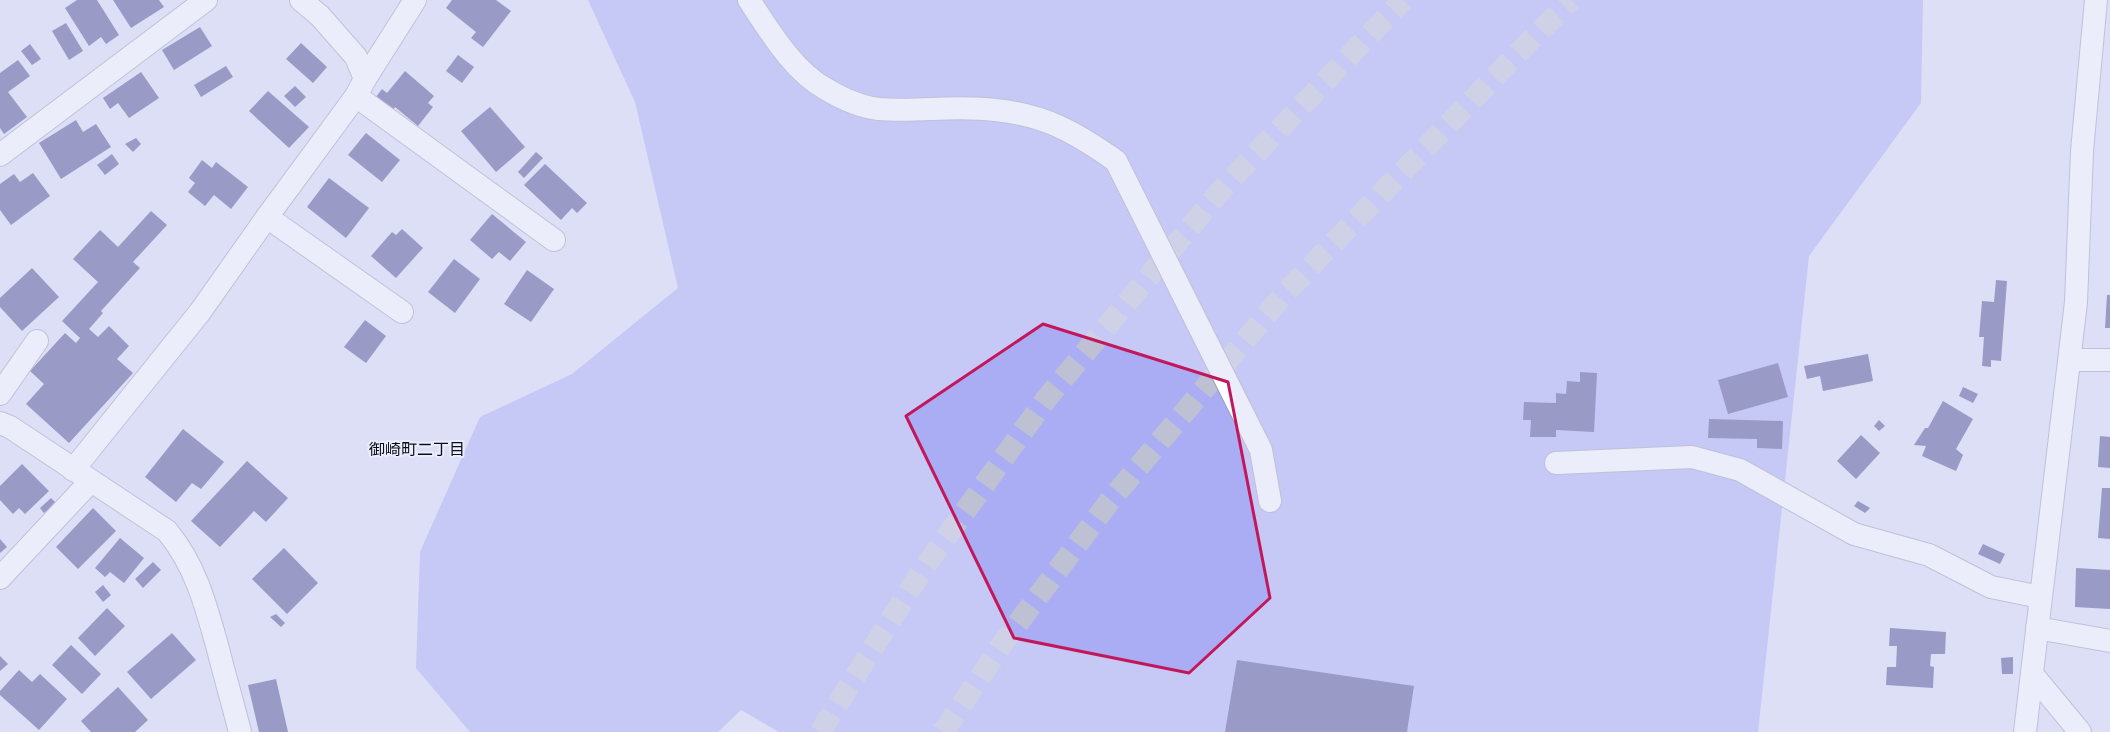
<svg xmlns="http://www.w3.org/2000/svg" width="2110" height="732" font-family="'Zilla Slab','Noto Sans JP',serif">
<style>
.green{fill:#aaadf4}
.building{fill:#4a478f}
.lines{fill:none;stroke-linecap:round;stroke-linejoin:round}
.motorway-tunnel{stroke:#bec0d4;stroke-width:22;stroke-dasharray:22 11;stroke-linecap:butt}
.minor-casing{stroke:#9d9fb5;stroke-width:24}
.minor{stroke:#fff;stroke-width:22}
.marked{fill:none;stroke:#c2185b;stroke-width:3;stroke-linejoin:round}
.labels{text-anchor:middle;stroke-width:4;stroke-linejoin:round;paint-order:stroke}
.neighbourhood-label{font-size:16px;fill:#0c0d14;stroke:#ebecff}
</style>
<rect width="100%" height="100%" fill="#dddff6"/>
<!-- green -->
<path class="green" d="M588,0H1923L1921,103L1809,256L1758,732H779L741,710L718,732H470L416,668L420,552L480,417L572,374L678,288L635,102Z"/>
<!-- building -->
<g class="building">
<path d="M77,0H97L119,35L106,44L101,37L89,46L65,8Z"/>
<path d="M113,0H159L164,7L131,28Z"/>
<path d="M452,0H496L511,11L483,47L471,38L476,32L446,8Z"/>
<path d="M66,23L83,51L69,60L52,31Z"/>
<path d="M200,27L212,46L174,70L162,50Z"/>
<path d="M301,43L327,67L313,83L286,59Z"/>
<path d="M30,44L41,59L32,65L21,51Z"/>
<path d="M458,55L474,67L462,83L446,71Z"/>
<path d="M18,60L30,76L8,92L27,117L4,134L0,128V73Z"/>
<path d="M226,66L233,77L201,97L194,85Z"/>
<path d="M405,71L434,96L428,103L433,107L418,126L395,107L392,111L376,97L382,89L387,93Z"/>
<path d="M141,72L159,98L129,118L118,103L110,109L103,98Z"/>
<path d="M295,86L306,97L295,107L284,96Z"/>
<path d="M268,91L309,127L289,148L249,111Z"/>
<path d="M490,107L525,147L496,172L461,131Z"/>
<path d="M76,120L83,132L96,124L111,147L61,179L39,143Z"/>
<path d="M366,133L400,160L382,182L348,155Z"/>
<path d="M136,138L141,144L133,152L125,144Z"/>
<path d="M536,152L543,158L524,178L518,172Z"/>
<path d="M112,154L119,164L105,175L97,165Z"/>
<path d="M202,160L212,168L216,162L248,187L231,209L214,195L205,206L188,192L195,183L189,178Z"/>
<path d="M545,164L587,203L577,213L572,208L561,220L524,185Z"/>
<path d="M33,173L50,196L11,225L0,210V184L14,174L20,182Z"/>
<path d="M329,178L369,208L346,238L307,207Z"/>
<path d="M151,211L167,225L133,262L140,268L101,311L103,313L89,329L98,337L109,326L129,346L117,359L133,373L69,443L26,404L44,384L30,371L65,333L76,343L80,338L62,321L98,282L73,259L100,230L118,247Z"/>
<path d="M492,214L526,242L510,261L499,252L492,259L470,240Z"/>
<path d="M402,229L423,248L396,278L371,256L392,232L396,235Z"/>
<path d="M454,259L480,279L455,313L428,292Z"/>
<path d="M32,268L59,297L22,331L0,307V298Z"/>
<path d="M527,270L554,289L531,322L504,304Z"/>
<path d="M1996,280L2007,281L2001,361L1991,360V367L1982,366L1984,337H1979L1982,301L1994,302Z"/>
<path d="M2107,295H2110V328H2105Z"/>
<path d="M365,320L386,336L366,363L344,347Z"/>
<path d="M1868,354L1873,381L1823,391L1820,376L1807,379L1804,366Z"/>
<path d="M1778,363L1788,397L1728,414L1718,380Z"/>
<path d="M1580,372L1597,373L1594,432L1556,430V437H1530L1531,420H1523L1524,402L1556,403V393L1566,394L1567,381L1580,382Z"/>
<path d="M1963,387L1978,394L1973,403L1959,396Z"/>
<path d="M1943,401L1973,419L1956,449L1963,455L1956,471L1922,456L1926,446L1914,445L1925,428H1928Z"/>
<path d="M1709,419L1783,421L1782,449L1757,448V439L1708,438Z"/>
<path d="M1879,420L1885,426L1879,431L1874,426Z"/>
<path d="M183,429L224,462L201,489L192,483L176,502L145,477Z"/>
<path d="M1861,435L1880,453L1856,479L1837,461Z"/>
<path d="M2100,436L2110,437V468L2098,467Z"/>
<path d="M247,461L288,498L266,522L254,511L220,547L191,521Z"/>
<path d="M22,464L49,491L25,514L19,508L13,514L0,500V486Z"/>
<path d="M2102,488H2110V539L2098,538Z"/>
<path d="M51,498L56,503L44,513L40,508Z"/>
<path d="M1858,501L1870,508L1865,513L1854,506Z"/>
<path d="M93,508L116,531L78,569L56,547Z"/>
<path d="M120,538L144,558L124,583L110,572L105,577L95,568Z"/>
<path d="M0,539L7,547L0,553Z"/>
<path d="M1983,544L2005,554L2000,564L1978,554Z"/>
<path d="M284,548L318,583L287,614L252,579Z"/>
<path d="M153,562L161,570L143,588L135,579Z"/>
<path d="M2076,568L2110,570V609L2075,607Z"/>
<path d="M103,585L111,595L103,602L95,592Z"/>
<path d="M107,608L125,626L95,656L78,638Z"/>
<path d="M276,614L285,623L281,627L270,617Z"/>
<path d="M1890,628L1946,632L1945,654H1931L1930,666L1934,667L1933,688L1886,685L1887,667H1896L1897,646H1889Z"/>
<path d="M172,633L196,660L151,699L127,672Z"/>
<path d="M71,645L101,674L82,694L52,665Z"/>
<path d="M0,656L8,664L0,671Z"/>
<path d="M2013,657V674H2002L2001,658Z"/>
<path d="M1237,660L1414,686L1407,732H1225Z"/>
<path d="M19,670L32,682L40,674L67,699L39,730L0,695V691Z"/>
<path d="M276,679L288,732H259L248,685Z"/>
<path d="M118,687L148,720L135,732H91L81,721Z"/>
</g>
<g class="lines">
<!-- motorway-tunnel -->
<g class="motorway-tunnel">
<path d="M820,732L921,572L1047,398L1223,188L1403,0"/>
<path d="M943,732L1003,643L1109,502L1284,294L1511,60L1571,0"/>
</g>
<defs>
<g id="minor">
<path d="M749,0C769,30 793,71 826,89C841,98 861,107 879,109C917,112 957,105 995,110C1045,115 1075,132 1116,161L1261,450L1270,501"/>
<path d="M365,79L415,0"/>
<path d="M356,96L554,240"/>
<path d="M0,155L206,0"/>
<path d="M267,217L402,312"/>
<path d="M2070,360H2110"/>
<path d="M0,394L37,341"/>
<path d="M0,423L10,427L167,531C196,566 206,606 218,649C225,677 233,704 240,732"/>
<path d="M1556,463L1692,457L1740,470L1854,534L1929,555L1991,587L2040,597"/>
<path d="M73,470L200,312L267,217L356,96L365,79L356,57L320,16L301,0"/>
<path d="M0,578L90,482"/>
<path d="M2037,628L2110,641"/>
<path d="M2032,674L2080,732"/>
<path d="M2025,732L2076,302L2082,151L2096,0"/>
</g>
</defs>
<!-- minor casing -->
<use href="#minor" class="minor-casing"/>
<!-- minor -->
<use href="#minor" class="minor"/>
</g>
<!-- marked area -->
<path d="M0 0H2110V732H0ZM1043,324L1228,382L1270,598L1189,673L1014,638L906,416Z" fill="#dddff6" fill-opacity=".55" fill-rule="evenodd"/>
<path class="marked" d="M1043,324L1228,382L1270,598L1189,673L1014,638L906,416Z"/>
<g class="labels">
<!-- neighbourhood labels -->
<g class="neighbourhood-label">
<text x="417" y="455">御崎町二丁目</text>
</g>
</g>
</svg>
